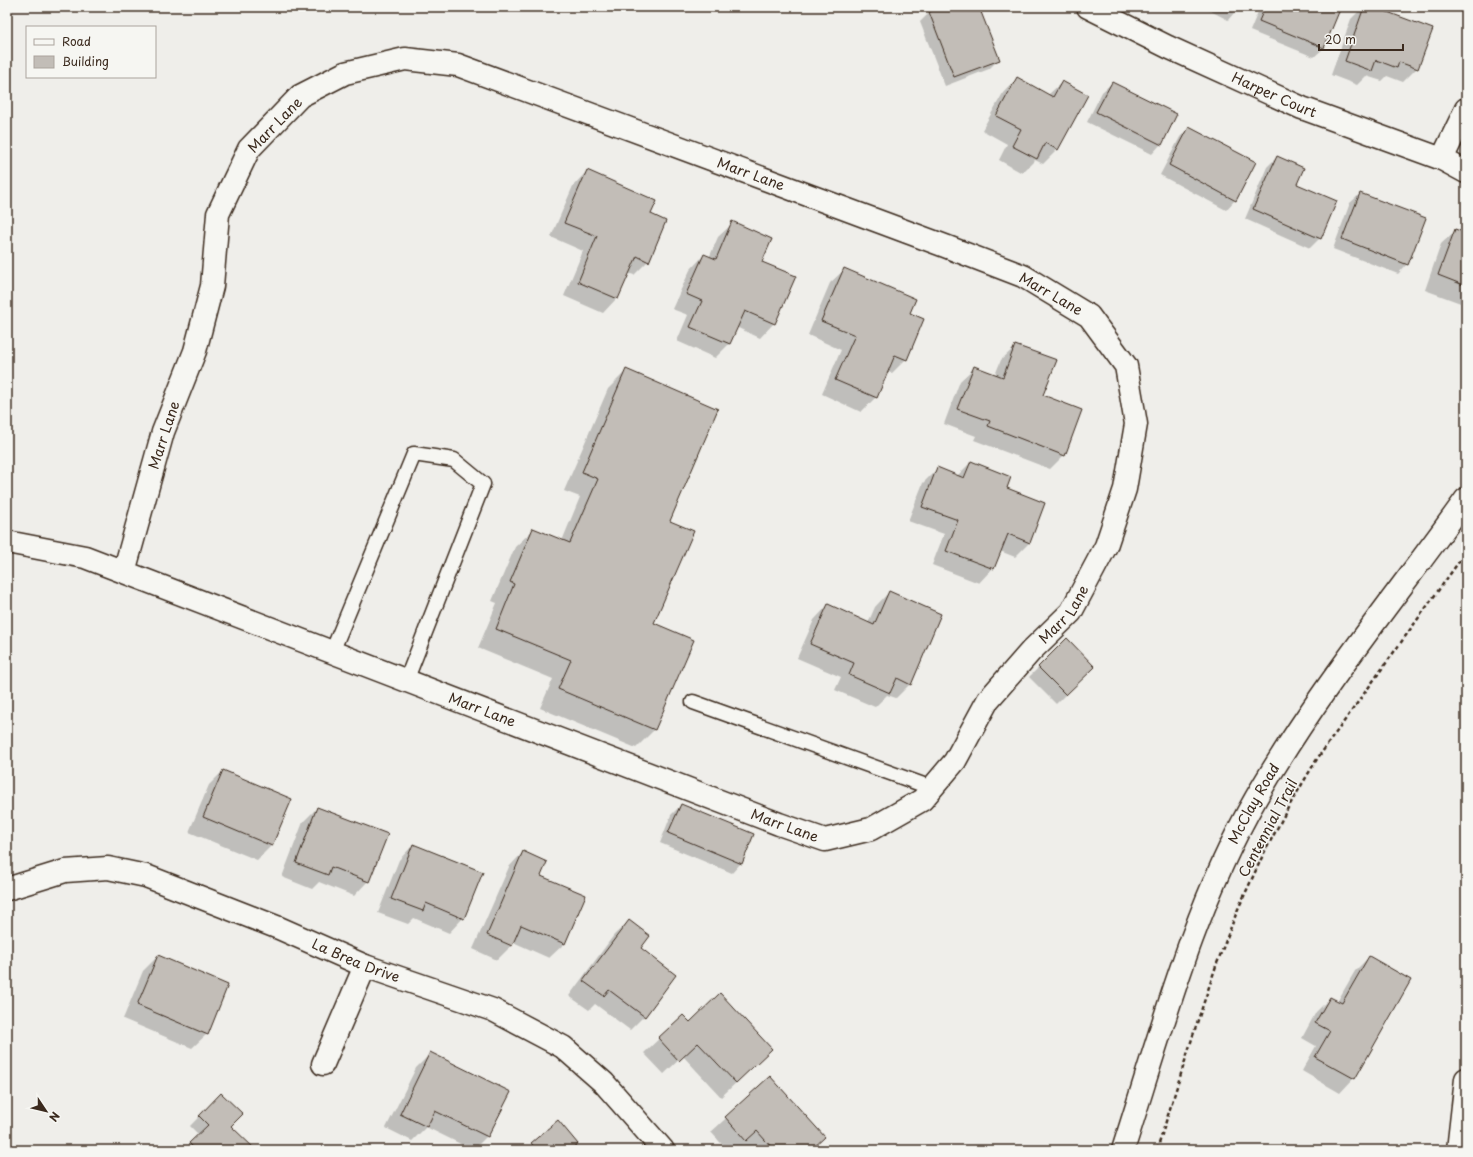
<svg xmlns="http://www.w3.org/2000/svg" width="1473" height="1157" font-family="'Playpen Sans',sans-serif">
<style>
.shadow{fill:#0003}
.building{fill:#c2bdb7;stroke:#3b2a1e}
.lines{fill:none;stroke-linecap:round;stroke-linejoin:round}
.service-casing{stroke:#3b2a1e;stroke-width:17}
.minor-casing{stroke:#3b2a1e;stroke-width:25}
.secondary-casing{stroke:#3b2a1e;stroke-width:25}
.path{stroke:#3b2a1e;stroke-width:2.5;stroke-dasharray:4 3;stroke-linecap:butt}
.service{stroke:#f6f6f2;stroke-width:14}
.minor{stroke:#f6f6f2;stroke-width:22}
.secondary{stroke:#f6f6f2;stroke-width:22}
.labels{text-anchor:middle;stroke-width:3;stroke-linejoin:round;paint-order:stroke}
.street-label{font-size:14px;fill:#3b2a1e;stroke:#f6f6f2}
</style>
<rect width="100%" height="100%" fill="#efeeea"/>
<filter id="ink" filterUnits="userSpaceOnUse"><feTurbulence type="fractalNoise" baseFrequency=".025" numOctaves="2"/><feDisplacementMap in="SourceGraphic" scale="8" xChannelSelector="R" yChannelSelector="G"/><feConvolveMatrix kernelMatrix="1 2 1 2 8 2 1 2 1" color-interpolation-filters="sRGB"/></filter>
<g filter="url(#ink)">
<!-- shadow -->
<g class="shadow">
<path d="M944,7H978L999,59L989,69L945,86L920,22L929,13Z"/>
<path d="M1203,7H1239L1228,20Z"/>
<path d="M1260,7H1340L1324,48L1314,57L1250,31Z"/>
<path d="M1363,7H1372L1417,68L1403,82L1387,76L1382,81L1366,76L1357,85L1331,75L1351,19Z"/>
<path d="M1017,78L1048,95L1062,82L1087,95L1057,150L1043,164L1035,160L1022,173L999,160L1007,144L982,130L1003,93Z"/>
<path d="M1112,83L1161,144L1152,154L1087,122L1102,92Z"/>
<path d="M1189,128L1235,200L1226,210L1160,175L1180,137Z"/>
<path d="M1277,157L1296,184L1320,238L1310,248L1245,219L1267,167Z"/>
<path d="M587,171L650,215L648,261L634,275L628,273L617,298L603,313L564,296L583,251L551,237L573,186Z"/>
<path d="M1360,194L1407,264L1398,274L1333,249L1350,203Z"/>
<path d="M733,223L761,262L774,323L760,338L736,327L729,344L715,358L677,341L688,315L672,309L690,270L704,255L709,258L718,237Z"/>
<path d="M1456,230L1466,234V305L1425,290L1441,244Z"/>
<path d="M845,269L908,314L906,359L892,373L887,371L876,397L861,412L822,394L841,350L808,335L830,283Z"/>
<path d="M1016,346L1042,396L1064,455L1050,469L974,440L976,436L944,424L960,381L975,367L995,375L1001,360Z"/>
<path d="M626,371L653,624L692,640L654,730L636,748L540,708L553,679L478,648L497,603L492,601L515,547L534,529L562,541L580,497L564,491L608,389Z"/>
<path d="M971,462L1005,489L1044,504L1029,543L1015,557L1000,551L993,568L979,583L932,565L944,534L908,521L923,483L938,468L957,476Z"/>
<path d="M889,592L910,684L896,698L887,695L875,707L835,690L841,677L797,658L814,620L828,605L868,623L875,607Z"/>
<path d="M1067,640L1093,667L1056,704L1029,677Z"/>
<path d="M223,771L291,800L271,846L257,860L189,832L209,785Z"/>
<path d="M681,805L741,863L732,873L660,843L671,815Z"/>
<path d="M317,808L368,881L354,896L319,882L312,889L282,877L303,822Z"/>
<path d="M413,845L463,918L449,933L414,918L408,924L378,913L399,860Z"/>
<path d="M523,852L540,876L585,896L564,944L549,958L513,942L511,946L497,960L473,949L509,867Z"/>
<path d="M629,921L639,949L644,1016L630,1030L595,1004L589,1010L569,996L614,935Z"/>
<path d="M158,956L207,1034L192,1048L123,1019L143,971Z"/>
<path d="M1369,957L1354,1078L1340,1093L1302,1071L1316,1046L1302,1038L1316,1012L1330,998L1337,1002L1355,971Z"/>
<path d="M683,1016L690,1023L757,1063L721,1097L683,1056L664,1074L644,1053Z"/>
<path d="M431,1053L487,1136L473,1150L426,1127L412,1141L386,1128L416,1068Z"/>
<path d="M770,1078L811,1150H747L743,1145L737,1150H727L711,1132Z"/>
<path d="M221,1094L230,1126L254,1150H184L199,1135L190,1126Z"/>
<path d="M532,1144H577L571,1150H526Z"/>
</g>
<!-- building -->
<g class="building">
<path d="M941,7H979L1000,60L954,77L929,12Z"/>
<path d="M1265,7H1341L1324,48L1259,21Z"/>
<path d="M1364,7H1374L1433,29L1418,69L1399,62L1397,68L1376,60L1372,71L1345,61Z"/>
<path d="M1017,77L1053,97L1062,81L1088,95L1058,150L1045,143L1037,159L1012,146L1021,129L996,116Z"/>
<path d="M1112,82L1177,114L1162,145L1096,112Z"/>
<path d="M1189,127L1256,162L1236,201L1169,165Z"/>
<path d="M1277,156L1304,168L1297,184L1337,201L1321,239L1253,209Z"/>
<path d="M587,170L657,201L651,214L666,221L649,262L637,256L618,299L578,282L597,236L564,223Z"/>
<path d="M1360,193L1426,218L1408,265L1342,239Z"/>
<path d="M732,221L772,239L762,262L796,276L775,324L745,311L730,344L690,327L702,301L686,294L704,254L716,259Z"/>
<path d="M1455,229L1466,233V286L1438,275Z"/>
<path d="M844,268L916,299L910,313L924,319L907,360L895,355L877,398L835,380L855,335L821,321Z"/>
<path d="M1015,345L1057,360L1043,395L1082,410L1065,456L988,426L990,421L957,409L974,366L1003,377Z"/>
<path d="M626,369L718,409L670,521L694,531L654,623L694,640L655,730L558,689L571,660L496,629L514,584L510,582L533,528L570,543L598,479L582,472Z"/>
<path d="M971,461L1011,477L1007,488L1045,503L1030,543L1008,534L994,569L946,551L958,520L922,507L937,467L964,478Z"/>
<path d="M889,591L941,614L911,685L897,678L890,693L849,675L854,663L810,644L828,604L874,625Z"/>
<path d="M1067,638L1095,667L1066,695L1038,667Z"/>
<path d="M223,770L292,799L272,846L203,817Z"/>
<path d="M681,804L754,834L742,864L668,833Z"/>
<path d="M317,807L388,834L369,882L331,867L328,875L296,863Z"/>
<path d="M413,844L483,872L464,919L426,903L423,911L391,899Z"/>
<path d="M523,851L547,862L541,876L586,895L565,944L521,925L512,946L487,935Z"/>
<path d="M629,920L650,936L641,948L676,975L645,1017L609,990L604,996L583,981Z"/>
<path d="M158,955L228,985L208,1035L137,1005Z"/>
<path d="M1369,956L1411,980L1355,1079L1315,1057L1330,1031L1315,1023L1330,997L1342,1003Z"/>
<path d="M720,993L772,1049L736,1083L698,1043L679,1061L658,1038L683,1015L690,1022Z"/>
<path d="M430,1052L511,1092L488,1137L435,1111L427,1127L400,1114Z"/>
<path d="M770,1076L825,1137L811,1150H774L757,1131L746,1141L725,1117Z"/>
<path d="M221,1093L243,1114L231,1126L256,1150H196L189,1143L208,1125L199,1116Z"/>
<path d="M558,1120L578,1144L571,1150H537L531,1143Z"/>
</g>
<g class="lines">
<defs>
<g id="service">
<path d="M332,652L414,454L454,460L483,484L406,681"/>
<path d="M693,702L932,788"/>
</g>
<g id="minor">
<path id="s1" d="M1088,7L1168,47L1302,108L1442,159L1466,172"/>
<path d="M1442,159L1466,109"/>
<path id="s2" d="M7,542L85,557L124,572L779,824L825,840L871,829L922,800L955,761L988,700L1031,651L1071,612L1106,546L1125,489L1136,424L1126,366L1089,316L1023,276L945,246L458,65L405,59L345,73L300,96L249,149L218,214L212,286L195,351L163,432L124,572"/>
<path id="s3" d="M7,889L65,871L108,868L146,876L279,928L365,966L493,1010L563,1047L604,1083L663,1150"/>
<path d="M323,1064L365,966"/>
<path d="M1458,1150L1466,1079"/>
</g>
<g id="secondary">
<path id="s4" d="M1123,1150C1161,1032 1194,906 1256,798C1317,692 1395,598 1466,499"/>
</g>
</defs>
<!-- service casing -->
<use href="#service" class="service-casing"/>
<!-- minor casing -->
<use href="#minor" class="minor-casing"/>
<!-- secondary casing -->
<use href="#secondary" class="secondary-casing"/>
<!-- path -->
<path class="path" d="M1157,1150L1196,1026L1216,966L1238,909L1263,855L1289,806L1317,759L1466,552"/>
<!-- service -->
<use href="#service" class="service"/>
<!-- minor -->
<use href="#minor" class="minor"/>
<!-- secondary -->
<use href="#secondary" class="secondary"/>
</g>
</g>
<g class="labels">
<!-- street labels -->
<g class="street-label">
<text dy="5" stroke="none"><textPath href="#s1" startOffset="206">Harper Court</textPath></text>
<text transform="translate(275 125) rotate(-46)" y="5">Marr Lane</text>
<text transform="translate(751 174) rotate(20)" y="5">Marr Lane</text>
<text transform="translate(1051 294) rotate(30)" y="5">Marr Lane</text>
<text transform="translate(164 435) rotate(-72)" y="5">Marr Lane</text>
<text dy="5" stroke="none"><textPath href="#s2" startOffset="1213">Marr Lane</textPath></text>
<text dy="5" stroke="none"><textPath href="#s2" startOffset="505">Marr Lane</textPath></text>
<text dy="5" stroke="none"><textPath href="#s4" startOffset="371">McClay Road</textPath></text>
<text dy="5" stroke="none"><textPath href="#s2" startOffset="829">Marr Lane</textPath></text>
<text transform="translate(1268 828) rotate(-62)" y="5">Centennial Trail</text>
<text dy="5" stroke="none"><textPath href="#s3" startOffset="369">La Brea Drive</textPath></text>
</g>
</g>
<!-- margin -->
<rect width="1473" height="1157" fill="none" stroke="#f6f6f2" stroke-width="24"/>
<rect x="12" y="12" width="1449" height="1133" fill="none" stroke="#3b2a1e" stroke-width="1.5" filter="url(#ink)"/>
<!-- legend -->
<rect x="26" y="26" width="130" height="52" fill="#f6f6f2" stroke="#aba49d"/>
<rect x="34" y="39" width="20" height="6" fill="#f6f6f2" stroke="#aba49d"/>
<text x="62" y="46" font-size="12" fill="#3b2a1e">Road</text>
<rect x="34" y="56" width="20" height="12" fill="#c2bdb7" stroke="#aba49d"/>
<text x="62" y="66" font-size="12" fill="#3b2a1e">Building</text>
<!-- north arrow -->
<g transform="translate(46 1111) rotate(125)" stroke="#f6f6f2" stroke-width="3" paint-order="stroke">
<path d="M0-3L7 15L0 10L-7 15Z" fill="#3b2a1e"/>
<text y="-6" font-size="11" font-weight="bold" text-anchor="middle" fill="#3b2a1e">N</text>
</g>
<!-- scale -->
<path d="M1319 44v6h84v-6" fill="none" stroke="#3b2a1e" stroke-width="2"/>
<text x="1325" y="44" font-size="12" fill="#3b2a1e" stroke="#f6f6f2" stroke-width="3" paint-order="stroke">20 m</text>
</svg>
